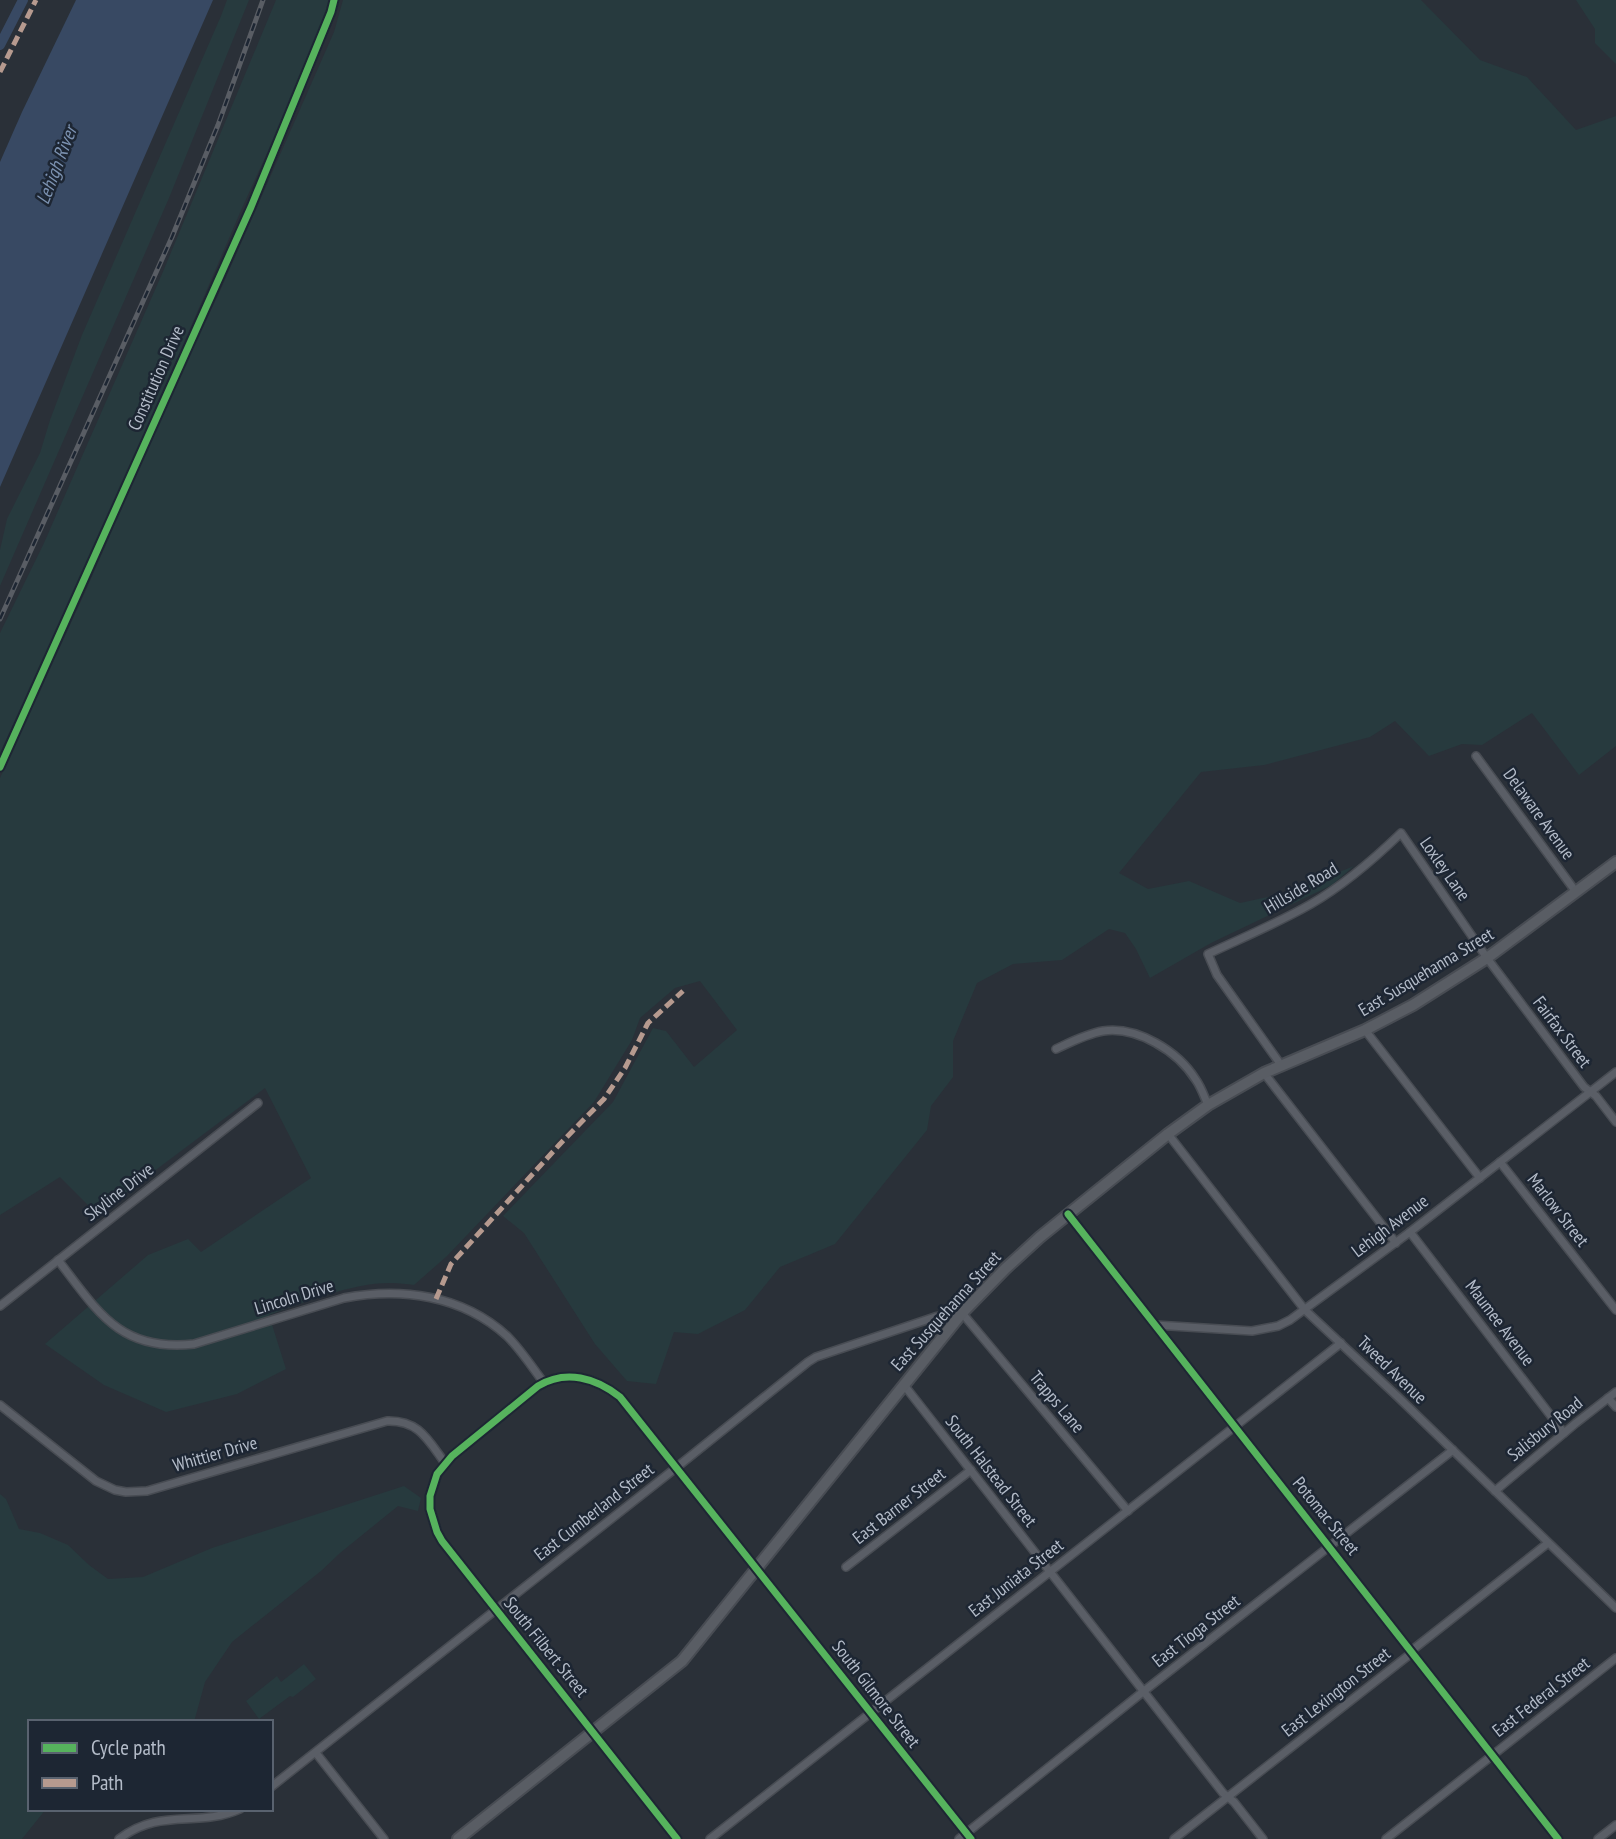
<svg xmlns="http://www.w3.org/2000/svg" width="1616" height="1839" font-family="'PT Sans Narrow',sans-serif">
<style>
.green{fill:#273a3e}
.water{fill:#384963}
.lines{fill:none;stroke-linecap:round;stroke-linejoin:round}
.canal{stroke:#384963;stroke-width:10}
.minor-casing{stroke:#484c53;stroke-width:10}
.secondary-casing{stroke:#484c53;stroke-width:14}
.minor{stroke:#5a5e66;stroke-width:7}
.secondary{stroke:#595d64;stroke-width:10}
.rail-casing{stroke:#595d64;stroke-width:5}
.rail{stroke:#1d2633;stroke-width:2.5;stroke-dasharray:8;stroke-linecap:butt}
.quiet{stroke:#b69a8f;stroke-width:5;stroke-dasharray:10 5;stroke-linecap:butt}
.cycleway-casing{stroke:#1d2633;stroke-width:11}
.cycleway{stroke:#56b35d;stroke-width:7}
.labels{text-anchor:middle;stroke-width:5;stroke-linejoin:round;paint-order:stroke}
.street-label{font-size:18px;fill:#b4bcc9;stroke:#1d2633}
.water-label{font-size:19px;font-style:italic;fill:#7c92b1;stroke:#1d2633}
</style>
<rect width="100%" height="100%" fill="#2a3038"/>
<!-- green -->
<g class="green">
<path d="M227,0H249L169,198L0,586V550L7,519L40,453L50,420L82,335L221,16Z"/>
<path d="M276,0H329C307,74 270,144 239,215C162,395 83,575 0,753V633L44,543L162,274Z"/>
<path d="M343,0H1421L1480,60L1527,77L1576,130L1616,116V746L1579,775L1532,713L1482,745L1462,744L1429,756L1395,721L1370,737L1264,765L1201,772L1119,873L1148,889L1189,881L1240,903L1290,892L1354,866L1332,885L1211,943L1150,978L1136,949L1125,933L1109,929L1062,960L1013,964L977,983L953,1041V1077L931,1106L927,1130L835,1244L780,1267L745,1310L698,1334L674,1332L656,1384L627,1381L595,1344L524,1233L503,1216L613,1102L653,1028L666,1031L694,1067L737,1030L700,981L675,988L640,1018L632,1040L594,1102L447,1256L414,1285C407,1284 399,1283 392,1283C355,1282 304,1302 269,1315L286,1369L237,1394L166,1412L104,1385L45,1344L148,1255L188,1239L201,1252L311,1178L265,1088L97,1214L60,1177L0,1215V778L86,590L177,381L220,291L334,32Z"/>
<path d="M1576,0H1616V64L1595,43V29Z"/>
<path d="M404,1486L421,1498L418,1511L398,1506L340,1553L321,1571L232,1642L205,1682L194,1722H30V1809H46L22,1839H0V1494L6,1499L19,1529L40,1533L68,1545L89,1565L108,1579L143,1577L212,1548Z"/>
<path d="M304,1664L316,1679L293,1697L290,1696L259,1719L246,1701L277,1676L281,1682Z"/>
</g>
<!-- water -->
<path class="water" d="M76,0H213L0,487V162L22,112Z"/>
<g class="lines">
<!-- canal -->
<path class="canal" d="M0,45L23,0"/>
<defs>
<g id="minor">
<path d="M1476,756L1576,892"/>
<path d="M0,767L251,207L331,12L334,0"/>
<path d="M1365,1030L1480,1178"/>
<path d="M1056,1049C1071,1042 1086,1034 1103,1031C1137,1026 1178,1051 1196,1080C1201,1087 1204,1096 1208,1105"/>
<path d="M1281,1065L1217,975L1208,954C1242,938 1278,923 1311,904C1344,885 1373,860 1401,833L1487,958L1584,1087L1596,1096L1616,1122"/>
<path d="M1264,1073L1396,1243"/>
<path d="M1168,1134L1305,1310L1398,1397L1616,1608"/>
<path d="M1500,1162L1616,1310"/>
<path d="M1068,1214L1558,1839"/>
<path d="M1410,1232L1564,1433"/>
<path d="M58,1260C98,1312 120,1352 194,1344L344,1298C401,1287 462,1295 507,1336C521,1350 532,1367 544,1383"/>
<path d="M0,1306L258,1103"/>
<path d="M1155,1325L1252,1331L1278,1326L1290,1320L1410,1232L1616,1072"/>
<path d="M904,1385L1223,1793L1234,1802L1263,1839"/>
<path d="M1608,1398L1616,1407"/>
<path d="M0,1405L96,1481L115,1490L126,1492L147,1491L387,1421C419,1420 428,1440 445,1463"/>
<path d="M1495,1491L1576,1423L1616,1392"/>
<path d="M846,1567L971,1470"/>
<path d="M316,1753L384,1839"/>
<path d="M271,1787L677,1467L808,1362L816,1357L935,1317L953,1313H962L1128,1511"/>
<path d="M119,1839C161,1807 197,1828 240,1809"/>
<path d="M677,1839L442,1541L437,1532L430,1509V1496L437,1474L452,1456L538,1386C566,1369 596,1378 620,1397L971,1839"/>
<path d="M710,1839L1341,1343"/>
<path d="M959,1839L1144,1691L1453,1450"/>
<path d="M1174,1839L1409,1655L1411,1651L1548,1543"/>
<path d="M1386,1839L1616,1658"/>
<path d="M1598,1839L1616,1825"/>
</g>
<path id="secondary" d="M458,1839L682,1661L962,1313L1005,1269L1040,1237L1168,1134L1208,1105L1264,1073L1365,1030L1413,1005L1487,958L1616,862"/>
</defs>
<!-- minor casing -->
<use href="#minor" class="minor-casing"/>
<!-- secondary casing -->
<use href="#secondary" class="secondary-casing"/>
<!-- minor -->
<use href="#minor" class="minor"/>
<!-- secondary -->
<use href="#secondary" class="secondary"/>
<defs>
<path id="rail" d="M0,619L172,237L218,125L263,0"/>
</defs>
<!-- rail casing -->
<use href="#rail" class="rail-casing"/>
<!-- rail -->
<use href="#rail" class="rail"/>
<!-- quiet -->
<g class="quiet">
<path d="M0,72L36,0"/>
<path d="M436,1299L451,1264L560,1144L604,1099L625,1068L648,1023L683,991"/>
</g>
<defs>
<g id="cycleway">
<path d="M0,767L251,207L331,12L334,0"/>
<path d="M1068,1214L1558,1839"/>
<path d="M677,1839L442,1541L437,1532L430,1509V1496L437,1474L452,1456L538,1386C566,1369 596,1378 620,1397L971,1839"/>
</g>
</defs>
<!-- cycleway casing -->
<use href="#cycleway" class="cycleway-casing"/>
<!-- cycleway -->
<use href="#cycleway" class="cycleway"/>
</g>
<g class="labels">
<!-- street labels -->
<g class="street-label">
<text transform="translate(156 378) rotate(-66)" y="6">Constitution Drive</text>
<text transform="translate(1539 814) rotate(54)" y="6">Delaware Avenue</text>
<text transform="translate(1445 869) rotate(55)" y="6">Loxley Lane</text>
<text transform="translate(1301 888) rotate(-31)" y="6">Hillside Road</text>
<text transform="translate(1426 972) rotate(-31)" y="6">East Susquehanna Street</text>
<text transform="translate(1562 1032) rotate(53)" y="6">Fairfax Street</text>
<text transform="translate(119 1192) rotate(-38)" y="6">Skyline Drive</text>
<text transform="translate(1558 1210) rotate(52)" y="6">Marlow Street</text>
<text transform="translate(1390 1226) rotate(-37)" y="6">Lehigh Avenue</text>
<text transform="translate(294 1297) rotate(-17)" y="6">Lincoln Drive</text>
<text transform="translate(946 1311) rotate(-48)" y="6">East Susquehanna Street</text>
<text transform="translate(1500 1323) rotate(53)" y="6">Maumee Avenue</text>
<text transform="translate(1392 1370) rotate(44)" y="6">Tweed Avenue</text>
<text transform="translate(1057 1402) rotate(50)" y="6">Trapps Lane</text>
<text transform="translate(1545 1429) rotate(-39)" y="6">Salisbury Road</text>
<text transform="translate(215 1454) rotate(-16)" y="6">Whittier Drive</text>
<text transform="translate(991 1471) rotate(52)" y="6">South Halstead Street</text>
<text transform="translate(899 1506) rotate(-38)" y="6">East Barner Street</text>
<text transform="translate(594 1512) rotate(-38)" y="6">East Cumberland Street</text>
<text transform="translate(1326 1516) rotate(51)" y="6">Potomac Street</text>
<text transform="translate(1016 1578) rotate(-38)" y="6">East Juniata Street</text>
<text transform="translate(1196 1631) rotate(-38)" y="6">East Tioga Street</text>
<text transform="translate(546 1647) rotate(51)" y="6">South Filbert Street</text>
<text transform="translate(1336 1692) rotate(-38)" y="6">East Lexington Street</text>
<text transform="translate(876 1694) rotate(52)" y="6">South Gilmore Street</text>
<text transform="translate(1541 1697) rotate(-38)" y="6">East Federal Street</text>
</g>
<!-- water labels -->
<g class="water-label">
<text transform="translate(56 165) rotate(-69)" y="7">Lehigh River</text>
</g>
</g>
<!-- legend -->
<rect x="28" y="1720" width="245" height="91" fill="#1d2633" stroke="#59626f" stroke-width="2"/>
<rect x="42" y="1743" width="35" height="10" fill="#56b35d" stroke="#59626f" stroke-width="2"/>
<text x="91" y="1755" font-size="21" fill="#b4bcc9">Cycle path</text>
<rect x="42" y="1778" width="35" height="10" fill="#b69a8f" stroke="#59626f" stroke-width="2"/>
<text x="91" y="1790" font-size="21" fill="#b4bcc9">Path</text>
</svg>
